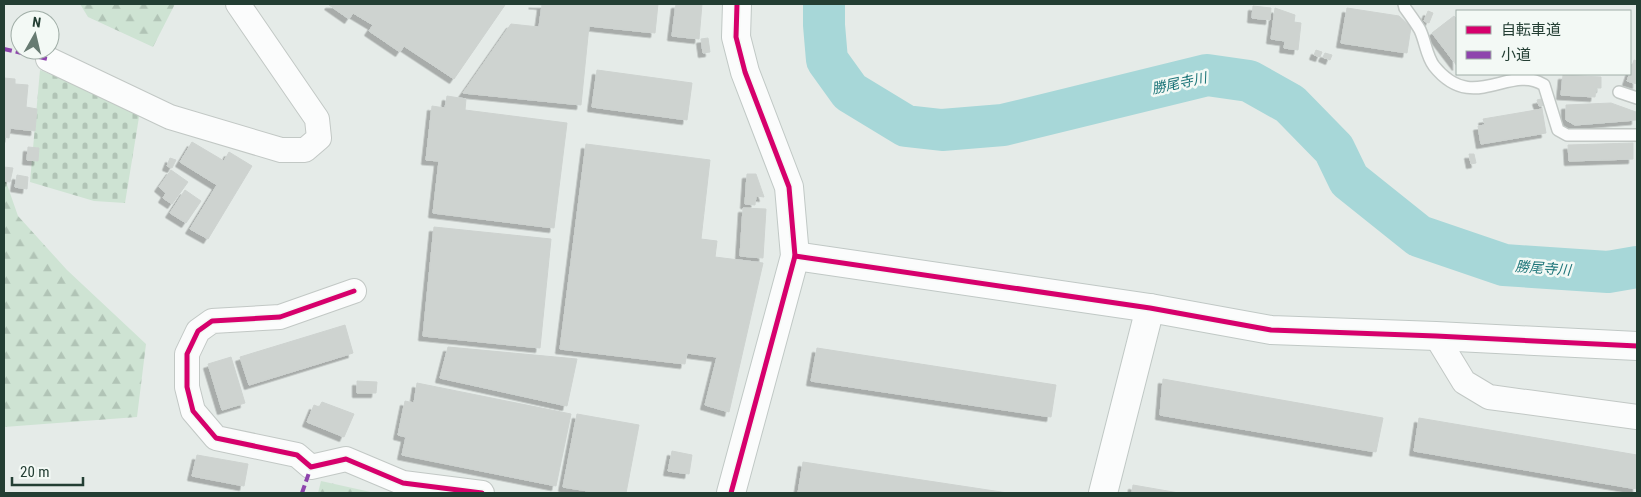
<svg xmlns="http://www.w3.org/2000/svg" width="1641" height="497" font-family="'Roboto Condensed','Noto Sans JP',sans-serif">
<style>
.forest{fill:url(#forest-firs)}
.cemetery{fill:url(#cemetery-stones)}
.lines{fill:none;stroke-linecap:round;stroke-linejoin:round}
.river{stroke:#a7d7d8;stroke-width:42}
.building{fill:#ced3d0;stroke:#ced3d0;filter:url(#shadow)}
.lane-casing{stroke:#c2c8c5;stroke-width:14}
.street-casing{stroke:#c2c8c5;stroke-width:26}
.secondary-casing{stroke:#c0c8c5;stroke-width:30}
.lane{stroke:#fbfcfc;stroke-width:11}
.street{stroke:#fbfcfc;stroke-width:24}
.secondary{stroke:#fbfcfc;stroke-width:28}
.quiet{stroke:#8e44ad;stroke-width:4;stroke-dasharray:8 4;stroke-linecap:butt}
.cycleway-casing{stroke:#f3f9f5;stroke-width:8}
.cycleway{stroke:#d6006c;stroke-width:5}
.labels{text-anchor:middle;stroke-width:5;stroke-linejoin:round;paint-order:stroke}
.water-label{font-size:14px;font-style:italic;fill:#1d7579;stroke:#f3f9f5}
</style>
<defs>
<pattern id="forest-firs" width="22" height="20" patternUnits="userSpaceOnUse" patternTransform="scale(1.25)"><rect width="22" height="20" fill="#cee3d3"/><path d="M5 1l3.5 6h-7zM16 11l3.5 6h-7z" fill="#b1c4b6"/></pattern>
<pattern id="cemetery-stones" width="16" height="16" patternUnits="userSpaceOnUse" patternTransform="scale(1.25)"><rect width="16" height="16" fill="#cee3d3"/><path d="M2 7V4a2 2 0 0 1 4 0v3zM10 15v-3a2 2 0 0 1 4 0v3z" fill="#b1c4b6"/></pattern>
<filter id="shadow"><feDropShadow dx="-4.5" dy="4.5" stdDeviation="0" flood-color="#0004"/></filter>
</defs>
<rect width="100%" height="100%" fill="#e5ebe8"/>
<!-- forest -->
<g class="forest">
<path d="M80,4H175L153,47L88,17Z"/>
<path d="M4,176L18,216L67,270L146,344L137,417L4,427Z"/>
<path d="M321,481L375,493H318Z"/>
</g>
<!-- cemetery -->
<path class="cemetery" d="M40,70L140,111L125,203L94,201L30,182Z"/>
<g class="lines">
<!-- river -->
<path class="river" d="M824,4V25L827,60L850,92L906,126L942,130L1003,125L1207,75L1249,81L1290,104L1334,149L1349,180L1419,236L1504,265L1608,272L1637,267"/>
</g>
<!-- building -->
<g class="building">
<path d="M330,4H503L505,5L454,79L404,46L400,52L369,31L373,25L353,13L349,19L329,5Z"/>
<path d="M533,4H658L655,33L589,26L581,105L463,93L511,24L539,27L542,5Z"/>
<path d="M676,4H702L699,39L672,36Z"/>
<path d="M1253,6L1271,8L1270,20L1252,18Z"/>
<path d="M1275,8L1295,15L1294,22L1301,23L1298,50L1284,48L1285,41L1271,39Z"/>
<path d="M1347,8L1399,16L1411,27L1407,53L1341,43Z"/>
<path d="M1428,11L1433,13L1429,23L1424,21Z"/>
<path d="M1454,16L1457,19V66L1432,33Z"/>
<path d="M708,38L710,52L703,53L701,39Z"/>
<path d="M1316,50L1322,52L1320,57L1314,55Z"/>
<path d="M1325,53L1332,55L1330,60L1323,57Z"/>
<path d="M1634,60L1637,61V84L1627,81Z"/>
<path d="M597,70L692,83L687,120L592,107Z"/>
<path d="M1563,75L1601,77V88H1596L1595,97L1561,95Z"/>
<path d="M4,78L15,79V84L28,85L26,107L37,109L35,131L10,128L9,138L4,137Z"/>
<path d="M447,96L466,99L465,110L567,123L554,228L433,213L439,161L426,160L432,106L445,108Z"/>
<path d="M1545,98L1546,105L1539,106L1537,100Z"/>
<path d="M1611,103L1636,112V120L1575,125L1566,120V105Z"/>
<path d="M1542,109L1546,133L1481,144L1478,126L1485,125L1483,119Z"/>
<path d="M192,142L224,161L229,152L252,166L208,239L190,229L217,185L180,162Z"/>
<path d="M1633,143V159L1569,161L1568,145Z"/>
<path d="M586,144L710,160L701,239L717,241L715,257L763,263L729,412L705,405L717,357L687,353L685,364L560,349Z"/>
<path d="M28,147L39,148L38,161L27,160Z"/>
<path d="M1469,154H1474L1476,163L1471,164Z"/>
<path d="M170,158L176,160L172,168L167,166Z"/>
<path d="M4,167L13,168L10,182L4,181Z"/>
<path d="M171,170L188,182L172,204L163,198L166,193L159,187Z"/>
<path d="M747,174H756L764,197L756,196L755,205L745,204Z"/>
<path d="M17,175L28,177L27,189L15,187Z"/>
<path d="M185,190L201,201L186,223L170,213Z"/>
<path d="M743,208L766,209L763,258L740,256Z"/>
<path d="M434,227L551,239L540,348L423,336Z"/>
<path d="M345,325L353,353L249,385L240,357Z"/>
<path d="M448,347L577,359L567,406L440,378Z"/>
<path d="M817,348L1056,385L1051,417L811,381Z"/>
<path d="M231,357L245,403L222,410L208,364Z"/>
<path d="M1163,379L1383,418L1376,452L1160,415Z"/>
<path d="M357,381L377,382L376,393H357Z"/>
<path d="M417,383L571,414L556,486L402,455L406,437L398,435L405,401L414,403Z"/>
<path d="M322,402L354,414L344,437L307,422L314,405L319,407Z"/>
<path d="M577,414L639,425L626,493H600L563,487Z"/>
<path d="M1419,418L1637,455V489L1414,451Z"/>
<path d="M672,451L692,455L689,474L668,471Z"/>
<path d="M197,455L248,464L244,486L192,476Z"/>
<path d="M803,462L1008,493H798Z"/>
<path d="M1133,485L1179,493H1132Z"/>
</g>
<g class="lines">
<defs>
<g id="lane">
<path d="M1404,4L1405,8C1410,15 1416,23 1420,30C1426,43 1426,55 1434,66C1473,115 1509,63 1544,85L1558,130L1567,135H1637"/>
<path d="M1619,92L1637,98"/>
</g>
<g id="street">
<path d="M48,59L170,117L281,150H305L319,138L317,119L238,4"/>
<path d="M354,291L280,317L212,321L198,331L187,354V387L193,411L216,438L297,455L311,467L346,459L403,483L482,493"/>
<path d="M1436,336L1464,382L1489,397L1637,417"/>
</g>
<g id="secondary">
<path d="M795,256L1150,308L1271,330L1436,336L1637,346"/>
<path d="M731,493L795,256L789,187L745,72L736,37L737,4"/>
<path d="M1103,493L1150,308"/>
</g>
</defs>
<!-- lane casing -->
<use href="#lane" class="lane-casing"/>
<!-- street casing -->
<use href="#street" class="street-casing"/>
<!-- secondary casing -->
<use href="#secondary" class="secondary-casing"/>
<!-- lane -->
<use href="#lane" class="lane"/>
<!-- street -->
<use href="#street" class="street"/>
<!-- secondary -->
<use href="#secondary" class="secondary"/>
<!-- quiet -->
<g class="quiet">
<path d="M4,49L48,59"/>
<path d="M302,493L311,467"/>
</g>
<defs>
<g id="cycleway">
<path d="M795,256L1150,308L1271,330L1436,336L1637,346"/>
<path d="M354,291L280,317L212,321L198,331L187,354V387L193,411L216,438L297,455L311,467L346,459L403,483L482,493"/>
<path d="M731,493L795,256L789,187L745,72L736,37L737,4"/>
</g>
</defs>
<!-- cycleway casing -->
<use href="#cycleway" class="cycleway-casing"/>
<!-- cycleway -->
<use href="#cycleway" class="cycleway"/>
</g>
<g class="labels">
<!-- water labels -->
<g class="water-label">
<text transform="translate(1179 83) rotate(-12)" y="5">勝尾寺川</text>
<text transform="translate(1543 268) rotate(4)" y="5">勝尾寺川</text>
</g>
</g>
<!-- border -->
<rect width="1641" height="497" fill="none" stroke="#233e33" stroke-width="10"/>
<!-- legend -->
<rect x="1456" y="10" width="175" height="65" fill="#f3f9f5" stroke="#a0aea7"/>
<rect x="1466" y="26" width="25" height="8" fill="#d6006c" stroke="#a0aea7"/>
<text x="1501" y="35" font-size="15" fill="#233e33">自転車道</text>
<rect x="1466" y="51" width="25" height="8" fill="#8e44ad" stroke="#a0aea7"/>
<text x="1501" y="60" font-size="15" fill="#233e33">小道</text>
<!-- north arrow -->
<g transform="translate(35 35) rotate(8)"><circle r="24" fill="#f3f9f5" stroke="#a0aea7"/>
<path d="M0-4L9 19L0 12L-9 19Z" fill="#677b72"/>
<text y="-8" font-size="14" font-weight="bold" text-anchor="middle" fill="#233e33">N</text>
</g>
<!-- scale -->
<path d="M12 477v8h71v-8" fill="none" stroke="#233e33" stroke-width="2.5"/>
<text x="20" y="477" font-size="15" fill="#233e33" stroke="#f3f9f5" stroke-width="4" paint-order="stroke">20 m</text>
</svg>
